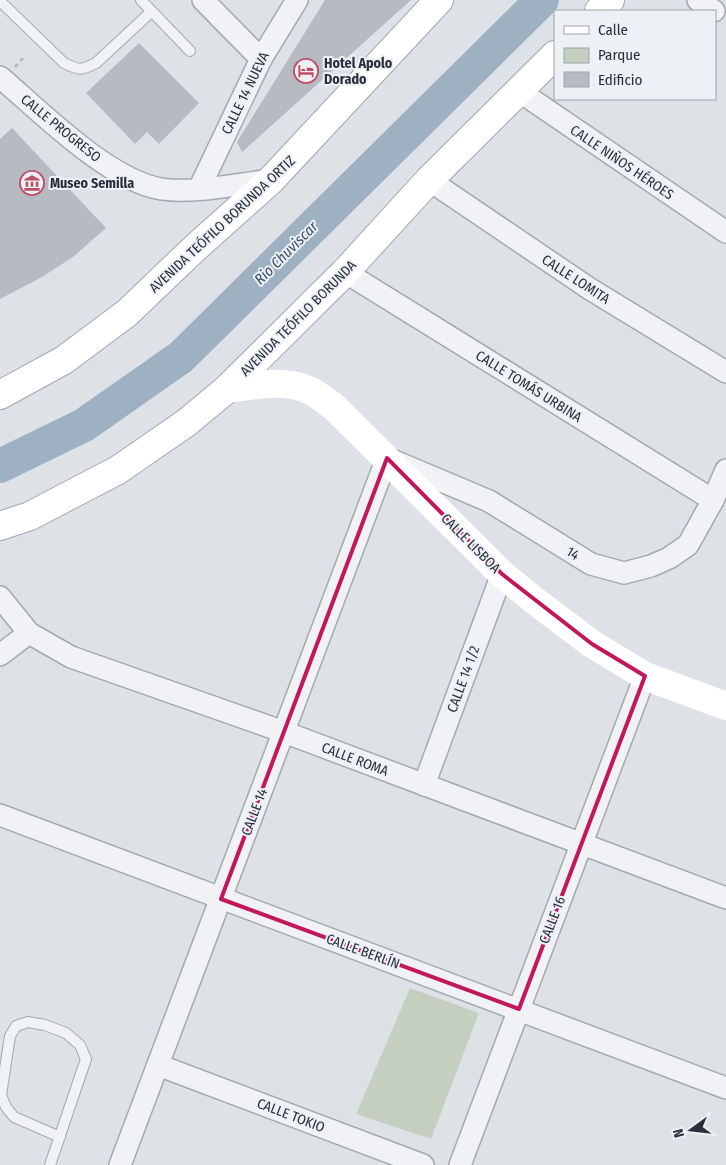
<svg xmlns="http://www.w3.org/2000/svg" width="726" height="1165" font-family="'Fira Sans Condensed',sans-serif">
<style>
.green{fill:#c5cfc0}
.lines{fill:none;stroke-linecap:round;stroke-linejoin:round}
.river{stroke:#9db1c2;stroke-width:34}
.building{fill:#b6bbc2}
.lane-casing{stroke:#a4a9af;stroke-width:12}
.street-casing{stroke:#a4a9af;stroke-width:24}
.primary-casing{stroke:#9fa7b0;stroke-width:30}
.path{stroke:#b8bcc1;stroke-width:3;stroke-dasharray:4 4;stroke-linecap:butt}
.lane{stroke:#f0f2f5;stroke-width:10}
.street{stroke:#f0f2f5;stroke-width:21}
.secondary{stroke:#fff;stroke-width:28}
.primary{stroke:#fff;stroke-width:28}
.marked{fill:none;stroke:#c2185b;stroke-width:4;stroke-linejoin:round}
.labels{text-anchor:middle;stroke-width:4;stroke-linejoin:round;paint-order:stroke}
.poi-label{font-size:14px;font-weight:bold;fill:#29303b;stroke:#edf0f4;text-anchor:start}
.street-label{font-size:14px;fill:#29303b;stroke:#edf0f4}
.water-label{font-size:15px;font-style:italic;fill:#38516a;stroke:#edf0f4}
</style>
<rect width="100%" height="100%" fill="#dee2e6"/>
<!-- green -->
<path class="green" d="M410,988L479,1013L431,1139L356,1114Z"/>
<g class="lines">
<!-- river -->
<path class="river" d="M0,466L84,425L181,357L542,0"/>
</g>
<!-- building -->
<g class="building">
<path d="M325,0H411L242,152L237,142Z"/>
<path d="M139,43L199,103L159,144L147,132L135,144L86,93Z"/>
<path d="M12,128L106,228L73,257L42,277L0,299V139Z"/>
</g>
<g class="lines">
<defs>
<g id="lane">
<path d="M141,0L190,51"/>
<path d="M0,1L64,63C78,70 81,71 96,63L151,12"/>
<path d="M50,1165L86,1059L80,1045L66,1033L45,1025L28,1022L16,1026L10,1036L1,1095L6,1107L14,1117L60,1137"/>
</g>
<g id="street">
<path d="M203,0L261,59"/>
<path d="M698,0L714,11"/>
<path d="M0,77C41,112 108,180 161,189C194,194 238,184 271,180"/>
<path d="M519,91L726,232"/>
<path d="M429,180L590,289L726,372"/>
<path d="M199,189L261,59L297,0"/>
<path d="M345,272L713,500"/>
<path d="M0,597L29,633L71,657L284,732L726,898"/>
<path d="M0,655L29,633"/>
<path d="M424,785L502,574"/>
<path d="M0,815C242,907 485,995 726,1088"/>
<path d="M158,1065L423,1165"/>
<path d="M120,1165L387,458L489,501L591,564L624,573L651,566L669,558L688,545L713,500L726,470"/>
<path d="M460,1165L645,676"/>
</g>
<g id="primary">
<path d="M599,11L610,0"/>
<path d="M0,395L64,360L127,313L195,248L271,180L439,0"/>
<path d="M0,526L30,516L118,470L186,423L227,389L345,272L429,180L555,55"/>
</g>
</defs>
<!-- lane casing -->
<use href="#lane" class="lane-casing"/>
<!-- street casing -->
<use href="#street" class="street-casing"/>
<!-- primary casing -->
<use href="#primary" class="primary-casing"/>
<!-- path -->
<path class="path" d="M15,67L25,56"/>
<!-- lane -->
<use href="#lane" class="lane"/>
<!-- street -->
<use href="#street" class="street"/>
<!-- secondary -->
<path class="secondary" d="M227,389C252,386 282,379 306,389C316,392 325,401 333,406L502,574L535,601L592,644L645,676L726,706"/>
<!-- primary -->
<use href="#primary" class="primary"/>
</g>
<!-- marked area -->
<path class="marked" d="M387,458L502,574L592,644L645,676L519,1009L221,899Z"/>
<!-- icons -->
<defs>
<symbol id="hotel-ring" viewBox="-11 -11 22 22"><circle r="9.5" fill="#edf0f4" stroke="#be5066" stroke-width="1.5"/><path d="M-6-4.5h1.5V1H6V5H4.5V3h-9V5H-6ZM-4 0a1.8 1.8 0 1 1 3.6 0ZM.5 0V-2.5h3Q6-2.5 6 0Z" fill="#be5066"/></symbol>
<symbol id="museum-ring" viewBox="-11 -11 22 22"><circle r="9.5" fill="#edf0f4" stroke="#be5066" stroke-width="1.5"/><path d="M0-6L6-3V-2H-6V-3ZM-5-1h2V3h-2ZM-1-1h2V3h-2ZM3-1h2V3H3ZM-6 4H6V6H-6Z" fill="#be5066"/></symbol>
</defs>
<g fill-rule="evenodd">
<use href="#hotel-ring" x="292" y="57" width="28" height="28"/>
<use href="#museum-ring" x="18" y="169" width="28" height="28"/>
</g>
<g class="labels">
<!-- poi labels -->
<g class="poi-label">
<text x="324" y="68">Hotel Apolo<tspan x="324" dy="16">Dorado</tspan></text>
<text x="50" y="188">Museo Semilla</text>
</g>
<!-- street labels -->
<g class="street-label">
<text transform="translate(245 93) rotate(-64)" y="5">CALLE 14 NUEVA</text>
<text transform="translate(61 128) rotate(39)" y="5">CALLE PROGRESO</text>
<text transform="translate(622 162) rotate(34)" y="5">CALLE NIÑOS HÉROES</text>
<text transform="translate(222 224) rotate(-43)" y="5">AVENIDA TEÓFILO BORUNDA ORTIZ</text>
<text transform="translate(576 279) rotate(33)" y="5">CALLE LOMITA</text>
<text transform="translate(298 318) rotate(-45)" y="5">AVENIDA TEÓFILO BORUNDA</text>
<text transform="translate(529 386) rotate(32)" y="5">CALLE TOMÁS URBINA</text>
<text transform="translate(471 543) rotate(45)" y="5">CALLE LISBOA</text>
<text transform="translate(573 553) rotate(31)" y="5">14</text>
<text transform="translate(463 679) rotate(-70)" y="5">CALLE 14 1/2</text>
<text transform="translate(355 759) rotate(21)" y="5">CALLE ROMA</text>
<text transform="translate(254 812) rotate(-69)" y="5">CALLE 14</text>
<text transform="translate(552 920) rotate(-69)" y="5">CALLE 16</text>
<text transform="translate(363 951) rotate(20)" y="5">CALLE BERLÍN</text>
<text transform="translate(291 1115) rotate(21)" y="5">CALLE TOKIO</text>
</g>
<!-- water labels -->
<g class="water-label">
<text transform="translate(286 253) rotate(-45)" y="5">Rio Chuviscar</text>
</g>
</g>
<!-- legend -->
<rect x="554" y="10" width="162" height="90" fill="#edf0f4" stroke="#9fa3aa"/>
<rect x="564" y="26" width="25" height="8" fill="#ffffff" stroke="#9fa3aa"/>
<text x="598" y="35" font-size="15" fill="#29303b">Calle</text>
<rect x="564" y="48" width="25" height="15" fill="#c5cfc0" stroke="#9fa3aa"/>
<text x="598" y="60" font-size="15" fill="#29303b">Parque</text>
<rect x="564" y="72" width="25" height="15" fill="#b6bbc2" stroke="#9fa3aa"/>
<text x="598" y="85" font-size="15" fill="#29303b">Edificio</text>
<!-- north arrow -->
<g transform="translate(691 1130) rotate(255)" stroke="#edf0f4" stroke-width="4" paint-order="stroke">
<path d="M0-4L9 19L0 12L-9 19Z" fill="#29303b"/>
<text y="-8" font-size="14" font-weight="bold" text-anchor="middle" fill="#29303b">N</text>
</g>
</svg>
